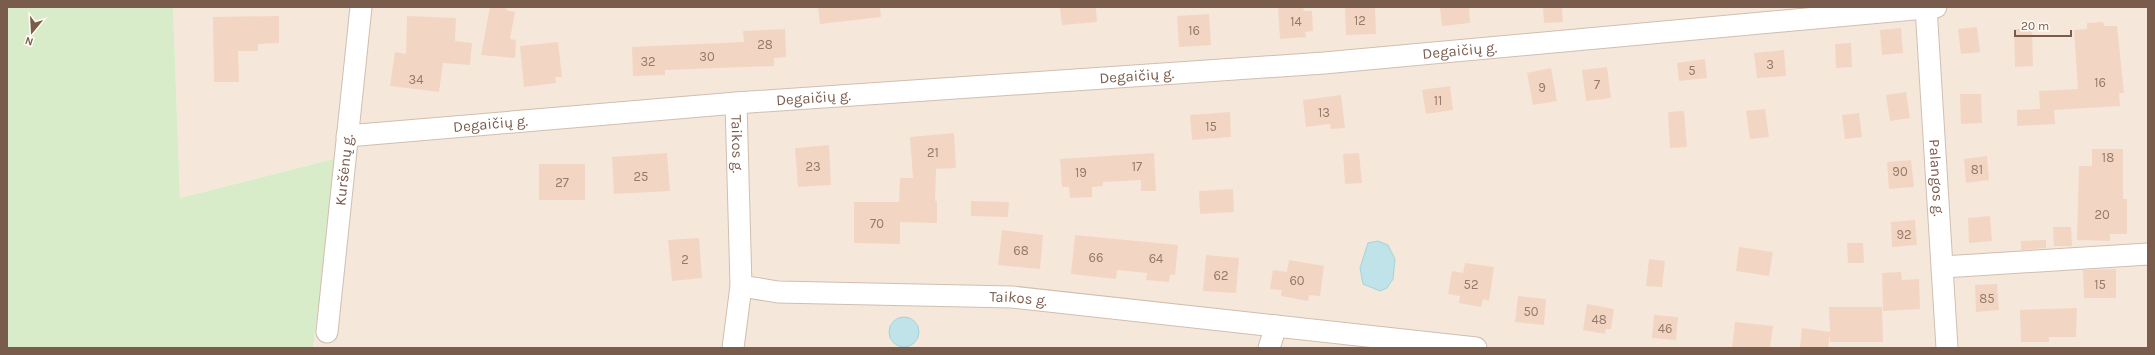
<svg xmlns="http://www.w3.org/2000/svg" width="2155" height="355" font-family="Karla,sans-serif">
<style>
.residential{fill:#f5e8da}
.green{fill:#d8ecc9}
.water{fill:#bfe3e8;stroke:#a5d3da}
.building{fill:#f3d5c3}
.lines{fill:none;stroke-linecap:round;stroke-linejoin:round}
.minor-casing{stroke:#d1beb0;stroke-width:23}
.minor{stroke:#fff;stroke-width:21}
.labels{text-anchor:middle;stroke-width:3.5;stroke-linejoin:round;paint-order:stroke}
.number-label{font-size:13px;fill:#987a6a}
.street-label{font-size:15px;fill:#7a5c4d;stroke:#fffaf3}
</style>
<rect width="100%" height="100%" fill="#fdf6ec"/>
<!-- residential -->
<path class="residential" d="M2148,7V348H313L337,158L180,198L173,7Z"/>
<!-- green -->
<path class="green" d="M7,7H173L180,198L337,158L313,348H7Z"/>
<!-- water -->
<g class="water">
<path d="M1378,241L1388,245L1395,259L1393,279L1387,288L1380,291L1363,284L1360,268L1368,243Z"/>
<circle cx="904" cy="332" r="15"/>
</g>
<!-- building -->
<g class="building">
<path d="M490,7H506V10L515,12L510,39L516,40L515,58L481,55Z"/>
<path d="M818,7H880L881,17L820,24Z"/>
<path d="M1060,7H1096L1097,22L1062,25Z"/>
<path d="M1278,7H1303L1304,11H1312L1313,31L1305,32L1306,37L1280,39Z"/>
<path d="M1345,7H1375L1376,34L1346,35Z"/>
<path d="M1440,7H1469L1470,23L1442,26Z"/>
<path d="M1543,7H1562L1563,22L1544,23Z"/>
<path d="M1209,14L1211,45L1179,47L1177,16Z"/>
<path d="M279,16V43L258,44V51H238L239,82H214L213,17Z"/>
<path d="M407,16L456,18L455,41L472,43L470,65L443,63L439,92L390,86L395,52L406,54Z"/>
<path d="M2103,22L2104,26H2117L2124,93H2119L2120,106L2054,110L2055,124L2017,126V110L2040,109L2039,91L2078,89L2074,30L2087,29V23Z"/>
<path d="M1977,27L1980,52L1961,54L1958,29Z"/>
<path d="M1901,28L1903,53L1882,55L1880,30Z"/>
<path d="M785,29L786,57L774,58V66L665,70V75L633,76L632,47L744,42L743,31Z"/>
<path d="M2014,29H2032L2033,66L2015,67Z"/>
<path d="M558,42L562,77H555L556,83L524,87L520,46Z"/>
<path d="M1851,43L1852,67L1836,68L1835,44Z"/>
<path d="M1784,50L1786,76L1757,78L1754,53Z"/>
<path d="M1705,59L1707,78L1679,81L1677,63Z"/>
<path d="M1607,67L1611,98L1586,101L1582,70Z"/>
<path d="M1551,68L1557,101L1533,105L1527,73Z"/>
<path d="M1450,86L1453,110L1426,114L1422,90Z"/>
<path d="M1906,92L1910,118L1890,121L1886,95Z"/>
<path d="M1960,94H1981L1982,123L1961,124Z"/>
<path d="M1341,95L1345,128L1331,129L1330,124L1306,127L1303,100Z"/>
<path d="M1765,109L1769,137L1750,139L1746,111Z"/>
<path d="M1684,111L1687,147L1670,148L1668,112Z"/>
<path d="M1230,112L1231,137L1192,140L1190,115Z"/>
<path d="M1859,113L1862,137L1845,139L1842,115Z"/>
<path d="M954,133L956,168L936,169L935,201H937V223L900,222V244L854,243V202H899L900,178H913L910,137Z"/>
<path d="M829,145L831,185L798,187L795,148Z"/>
<path d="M2092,149H2123V199H2127V234H2110V241L2077,240L2079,166H2092Z"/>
<path d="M667,153L670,191L614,194L612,157Z"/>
<path d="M1154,153L1156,191H1141V180L1103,182V186L1092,187V197L1070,198L1069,187H1062L1060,159Z"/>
<path d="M1359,153L1362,183L1345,184L1343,154Z"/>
<path d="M1987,156L1989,180L1966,183L1964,159Z"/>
<path d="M1911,160L1914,187L1889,189L1887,162Z"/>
<rect x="539" y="164" width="46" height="36"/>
<path d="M1233,189L1234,212L1200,214L1199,191Z"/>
<path d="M971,201L1009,202L1008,217L971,216Z"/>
<path d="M1990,216L1992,241L1969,243L1968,218Z"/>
<path d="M1915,220L1917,245L1892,247L1891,222Z"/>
<path d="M2053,227H2071L2072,246H2054Z"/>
<path d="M1002,230L1043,235L1040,269L998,265Z"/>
<path d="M1075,235L1178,245L1175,275L1170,274L1169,282L1146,280L1147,273L1117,270L1116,279L1071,274Z"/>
<path d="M699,238L702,278L672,281L668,240Z"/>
<path d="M2046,240V248L2021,250V241Z"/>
<path d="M1847,243H1863L1864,263H1848Z"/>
<path d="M1739,247L1773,252L1769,276L1736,271Z"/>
<path d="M1206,255L1239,258L1236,293L1203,291Z"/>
<path d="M1649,259L1665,261L1662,287L1646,286Z"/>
<path d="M1289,260L1324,266L1320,296L1309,295L1308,301L1281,296L1282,290L1270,289L1273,270L1287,272Z"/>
<path d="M1465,263L1494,267L1489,301L1483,299L1481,307L1459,303L1460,296L1448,294L1452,271L1463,273Z"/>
<path d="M2116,269V298H2084L2083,270Z"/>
<path d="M1901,272L1902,280L1919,279L1920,309L1883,311L1882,273Z"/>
<path d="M1997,284L1999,310L1976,312L1975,285Z"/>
<path d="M1518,296L1546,299L1544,325L1515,322Z"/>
<path d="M1587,304L1614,309L1611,329H1606L1605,334L1583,330Z"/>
<path d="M1829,307H1882L1883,342H1830V334L1828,348H1800L1802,328L1830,332Z"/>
<path d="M2077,308L2076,337H2049V342H2021L2020,310Z"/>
<path d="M1654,315L1678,317L1676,340L1652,338Z"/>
<path d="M1735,322L1773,326L1770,348H1732Z"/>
</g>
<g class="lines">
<defs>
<g id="minor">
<path id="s1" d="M1926,7L1947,348"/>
<path id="s2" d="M736,103L741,286L778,292L1012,297L1476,348"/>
<path id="s3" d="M347,136L736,103L1324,63L1936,7"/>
<path d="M1943,267L2148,254"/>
<path id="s4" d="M327,332L361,7"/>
<path d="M733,348L741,286"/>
<path d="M1269,348L1276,326"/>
</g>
</defs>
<!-- minor casing -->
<use href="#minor" class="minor-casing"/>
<!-- minor -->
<use href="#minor" class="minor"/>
</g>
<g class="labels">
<!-- number labels -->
<g class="number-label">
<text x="1360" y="25">12</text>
<text x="1296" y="26">14</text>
<text x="1194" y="35">16</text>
<text x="765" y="49">28</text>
<text x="707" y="61">30</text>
<text x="648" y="66">32</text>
<text x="1770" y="69">3</text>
<text x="1692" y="75">5</text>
<text x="416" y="84">34</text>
<text x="2100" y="87">16</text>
<text x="1597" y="89">7</text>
<text x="1542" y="92">9</text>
<text x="1438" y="105">11</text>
<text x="1324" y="117">13</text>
<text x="1211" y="131">15</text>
<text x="933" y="157">21</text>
<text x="2108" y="162">18</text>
<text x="813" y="171">23</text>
<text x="1137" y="171">17</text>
<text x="1977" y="174">81</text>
<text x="1900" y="176">90</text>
<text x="1081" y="177">19</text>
<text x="641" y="181">25</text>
<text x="562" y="187">27</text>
<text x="2102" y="219">20</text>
<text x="877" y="228">70</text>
<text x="1904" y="239">92</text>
<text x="1021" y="255">68</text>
<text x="1096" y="262">66</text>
<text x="1156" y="263">64</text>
<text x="685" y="264">2</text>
<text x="1221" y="280">62</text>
<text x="1297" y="285">60</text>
<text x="1471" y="289">52</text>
<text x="2100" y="289">15</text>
<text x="1987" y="303">85</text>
<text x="1531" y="316">50</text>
<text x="1599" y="324">48</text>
<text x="1665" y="333">46</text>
</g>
<!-- street labels -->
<g class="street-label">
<text dy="5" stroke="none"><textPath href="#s3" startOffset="1116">Degaičių g.</textPath></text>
<text dy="5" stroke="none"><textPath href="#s3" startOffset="792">Degaičių g.</textPath></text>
<text dy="5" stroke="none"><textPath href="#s3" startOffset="468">Degaičių g.</textPath></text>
<text dy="5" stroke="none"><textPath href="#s3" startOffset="144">Degaičių g.</textPath></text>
<text dy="5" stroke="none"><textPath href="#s2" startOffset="41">Taikos g.</textPath></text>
<text dy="5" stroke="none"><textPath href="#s4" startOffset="163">Kuršėnų g.</textPath></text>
<text dy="5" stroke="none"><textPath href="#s1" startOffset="171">Palangos g.</textPath></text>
<text dy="5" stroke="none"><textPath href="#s2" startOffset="461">Taikos g.</textPath></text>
</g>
</g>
<!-- border -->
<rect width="2155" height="355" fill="none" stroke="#7a5c4d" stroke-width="16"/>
<!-- north arrow -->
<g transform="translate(32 32) rotate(198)" stroke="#fffaf3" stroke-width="3" paint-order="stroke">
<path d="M0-3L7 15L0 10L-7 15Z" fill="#7a5c4d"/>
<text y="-6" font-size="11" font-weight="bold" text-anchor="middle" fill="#7a5c4d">N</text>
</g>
<!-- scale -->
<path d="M2015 30v6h56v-6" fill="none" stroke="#7a5c4d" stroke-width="2"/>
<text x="2021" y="30" font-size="12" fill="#7a5c4d" stroke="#fffaf3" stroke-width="3" paint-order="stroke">20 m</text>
</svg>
